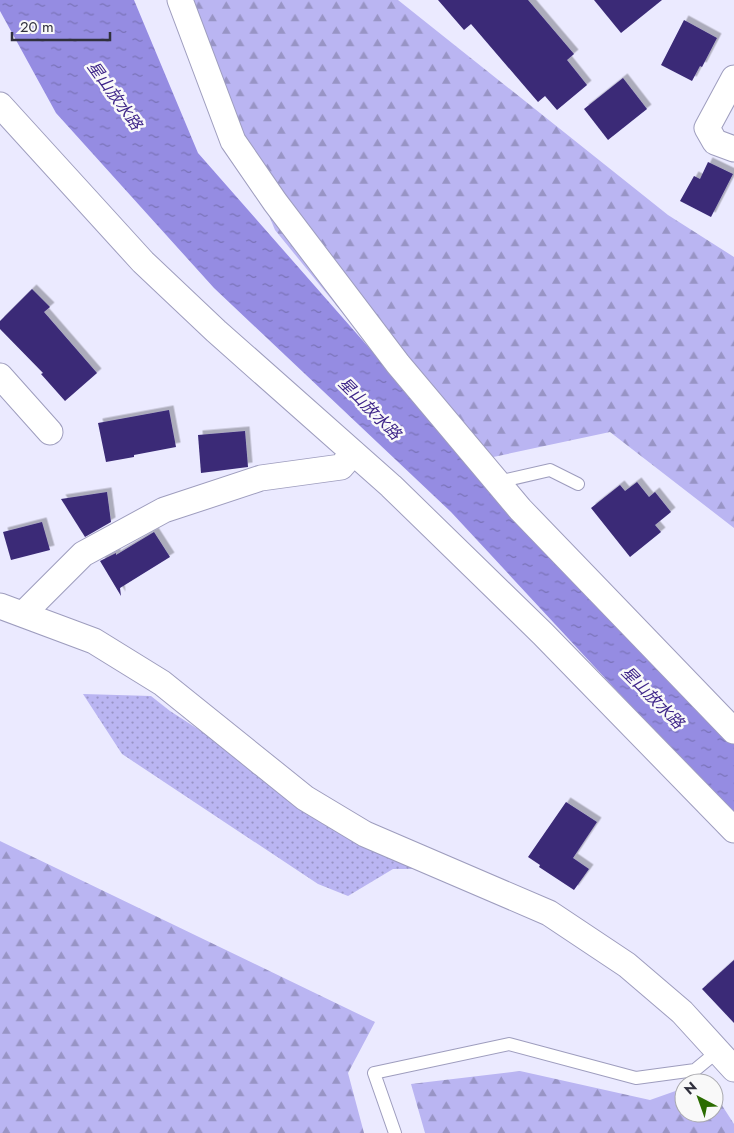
<svg xmlns="http://www.w3.org/2000/svg" width="734" height="1133" font-family="Jost,'Noto Sans JP',sans-serif">
<style>
.grass{fill:url(#grass-dots)}
.forest{fill:url(#forest-firs)}
.water{fill:url(#water-ripples)}
.building{fill:#3a2a77;filter:url(#shadow)}
.lines{fill:none;stroke-linecap:round;stroke-linejoin:round}
.lane-casing{stroke:#9e9dbe;stroke-width:14}
.street-casing{stroke:#9e9dbe;stroke-width:27}
.lane{stroke:#fff;stroke-width:12}
.street{stroke:#fff;stroke-width:25}
.labels{text-anchor:middle;stroke-width:5;stroke-linejoin:round;paint-order:stroke}
.water-label{font-size:16px;font-style:italic;fill:#3e2589;stroke:#f9f9f9}
</style>
<defs>
<pattern id="grass-dots" width="8" height="8" patternUnits="userSpaceOnUse" patternTransform="scale(1.25)"><rect width="8" height="8" fill="#bab5f2"/><path d="M2 2h.1M6 6h.1" fill="none" stroke="#9894c5" stroke-width="1.8" stroke-linecap="round"/></pattern>
<pattern id="forest-firs" width="22" height="20" patternUnits="userSpaceOnUse" patternTransform="scale(1.25)"><rect width="22" height="20" fill="#bab5f2"/><path d="M5 1l3.5 6h-7zM16 11l3.5 6h-7z" fill="#9894c5"/></pattern>
<pattern id="water-ripples" width="26" height="14" patternUnits="userSpaceOnUse" patternTransform="scale(1.25)"><rect width="26" height="14" fill="#958ce2"/><path d="M2 4q2-2 4 0t4 0M15 11q2-2 4 0t4 0" fill="none" stroke="#7a73b8"/></pattern>
<filter id="shadow"><feDropShadow dx="4.5" dy="-4.5" stdDeviation="0" flood-color="#0004"/></filter>
</defs>
<rect width="100%" height="100%" fill="#ebeaff"/>
<!-- grass -->
<path class="grass" d="M83,694L151,696L170,711L415,869H393L348,896L318,884L122,754Z"/>
<!-- forest -->
<g class="forest">
<path d="M180,0H398L668,215L734,257V528L610,432L465,463L275,230Z"/>
<path d="M0,841L375,1022L348,1073L364,1133H0Z"/>
<path d="M520,1071L650,1100L684,1088V1113H714V1093L734,1124V1133H425L411,1084Z"/>
</g>
<!-- water -->
<path class="water" d="M0,0H134L198,153L393,375L734,743V817L451,512L214,288L56,113L0,11Z"/>
<!-- building -->
<g class="building">
<path d="M438,0H528L574,54L567,60L587,85L557,110L545,96L538,102L471,24L464,30Z"/>
<path d="M594,0H662L621,33Z"/>
<path d="M684,20L717,38L702,67L700,66L692,81L661,65Z"/>
<path d="M623,78L647,109L608,140L584,109Z"/>
<path d="M708,162L733,174L711,217L680,201L694,176L700,179Z"/>
<path d="M32,289L50,307L44,312L97,373L65,401L41,374L43,373L0,329V321Z"/>
<path d="M169,410L176,447L134,455V457L106,462L98,423Z"/>
<path d="M245,431L248,467L201,473L198,435Z"/>
<path d="M637,482L649,497L655,492L671,512L655,525L661,532L630,557L591,508L620,485L625,491Z"/>
<path d="M107,492L111,522L85,537L61,499Z"/>
<path d="M42,522L50,550L11,560L3,532Z"/>
<path d="M154,532L170,557L120,588L121,596L100,561L116,553V555Z"/>
<path d="M566,802L597,822L573,858L589,869L574,890L539,867L540,865L528,857Z"/>
<path d="M734,960V1023L702,989Z"/>
</g>
<g class="lines">
<defs>
<g id="lane">
<path d="M498,482L550,470L578,484"/>
<path d="M395,1133L374,1073L509,1044L636,1078L695,1070L718,1051"/>
</g>
<g id="street">
<path d="M180,0L233,141L275,202L398,364L520,509L734,731"/>
<path d="M734,78L707,128L715,142L734,149"/>
<path d="M0,105L143,262L216,331L391,486L543,634L734,830"/>
<path d="M0,376L50,432"/>
<path d="M0,606L94,641L162,683L305,798L365,834L549,913L627,965L682,1012L734,1069"/>
<path d="M23,614L83,554L164,510L261,478L341,467L353,453"/>
</g>
</defs>
<!-- lane casing -->
<use href="#lane" class="lane-casing"/>
<!-- street casing -->
<use href="#street" class="street-casing"/>
<!-- lane -->
<use href="#lane" class="lane"/>
<!-- street -->
<use href="#street" class="street"/>
</g>
<g class="labels">
<!-- water labels -->
<g class="water-label">
<text transform="translate(115 95) rotate(54)" y="6">星山放水路</text>
<text transform="translate(370 408) rotate(45)" y="6">星山放水路</text>
<text transform="translate(653 697) rotate(45)" y="6">星山放水路</text>
</g>
</g>
<!-- north arrow -->
<g transform="translate(699 1098) rotate(319)"><circle r="24" fill="#f9f9f9" stroke="#a9a9ae"/>
<path d="M0-4L9 19L0 12L-9 19Z" fill="#2b6c00"/>
<text y="-8" font-size="14" font-weight="bold" text-anchor="middle" fill="#30303d">N</text>
</g>
<!-- scale -->
<path d="M12 32v8h98v-8" fill="none" stroke="#30303d" stroke-width="2.5"/>
<text x="20" y="32" font-size="15" fill="#30303d" stroke="#f9f9f9" stroke-width="4" paint-order="stroke">20 m</text>
</svg>
